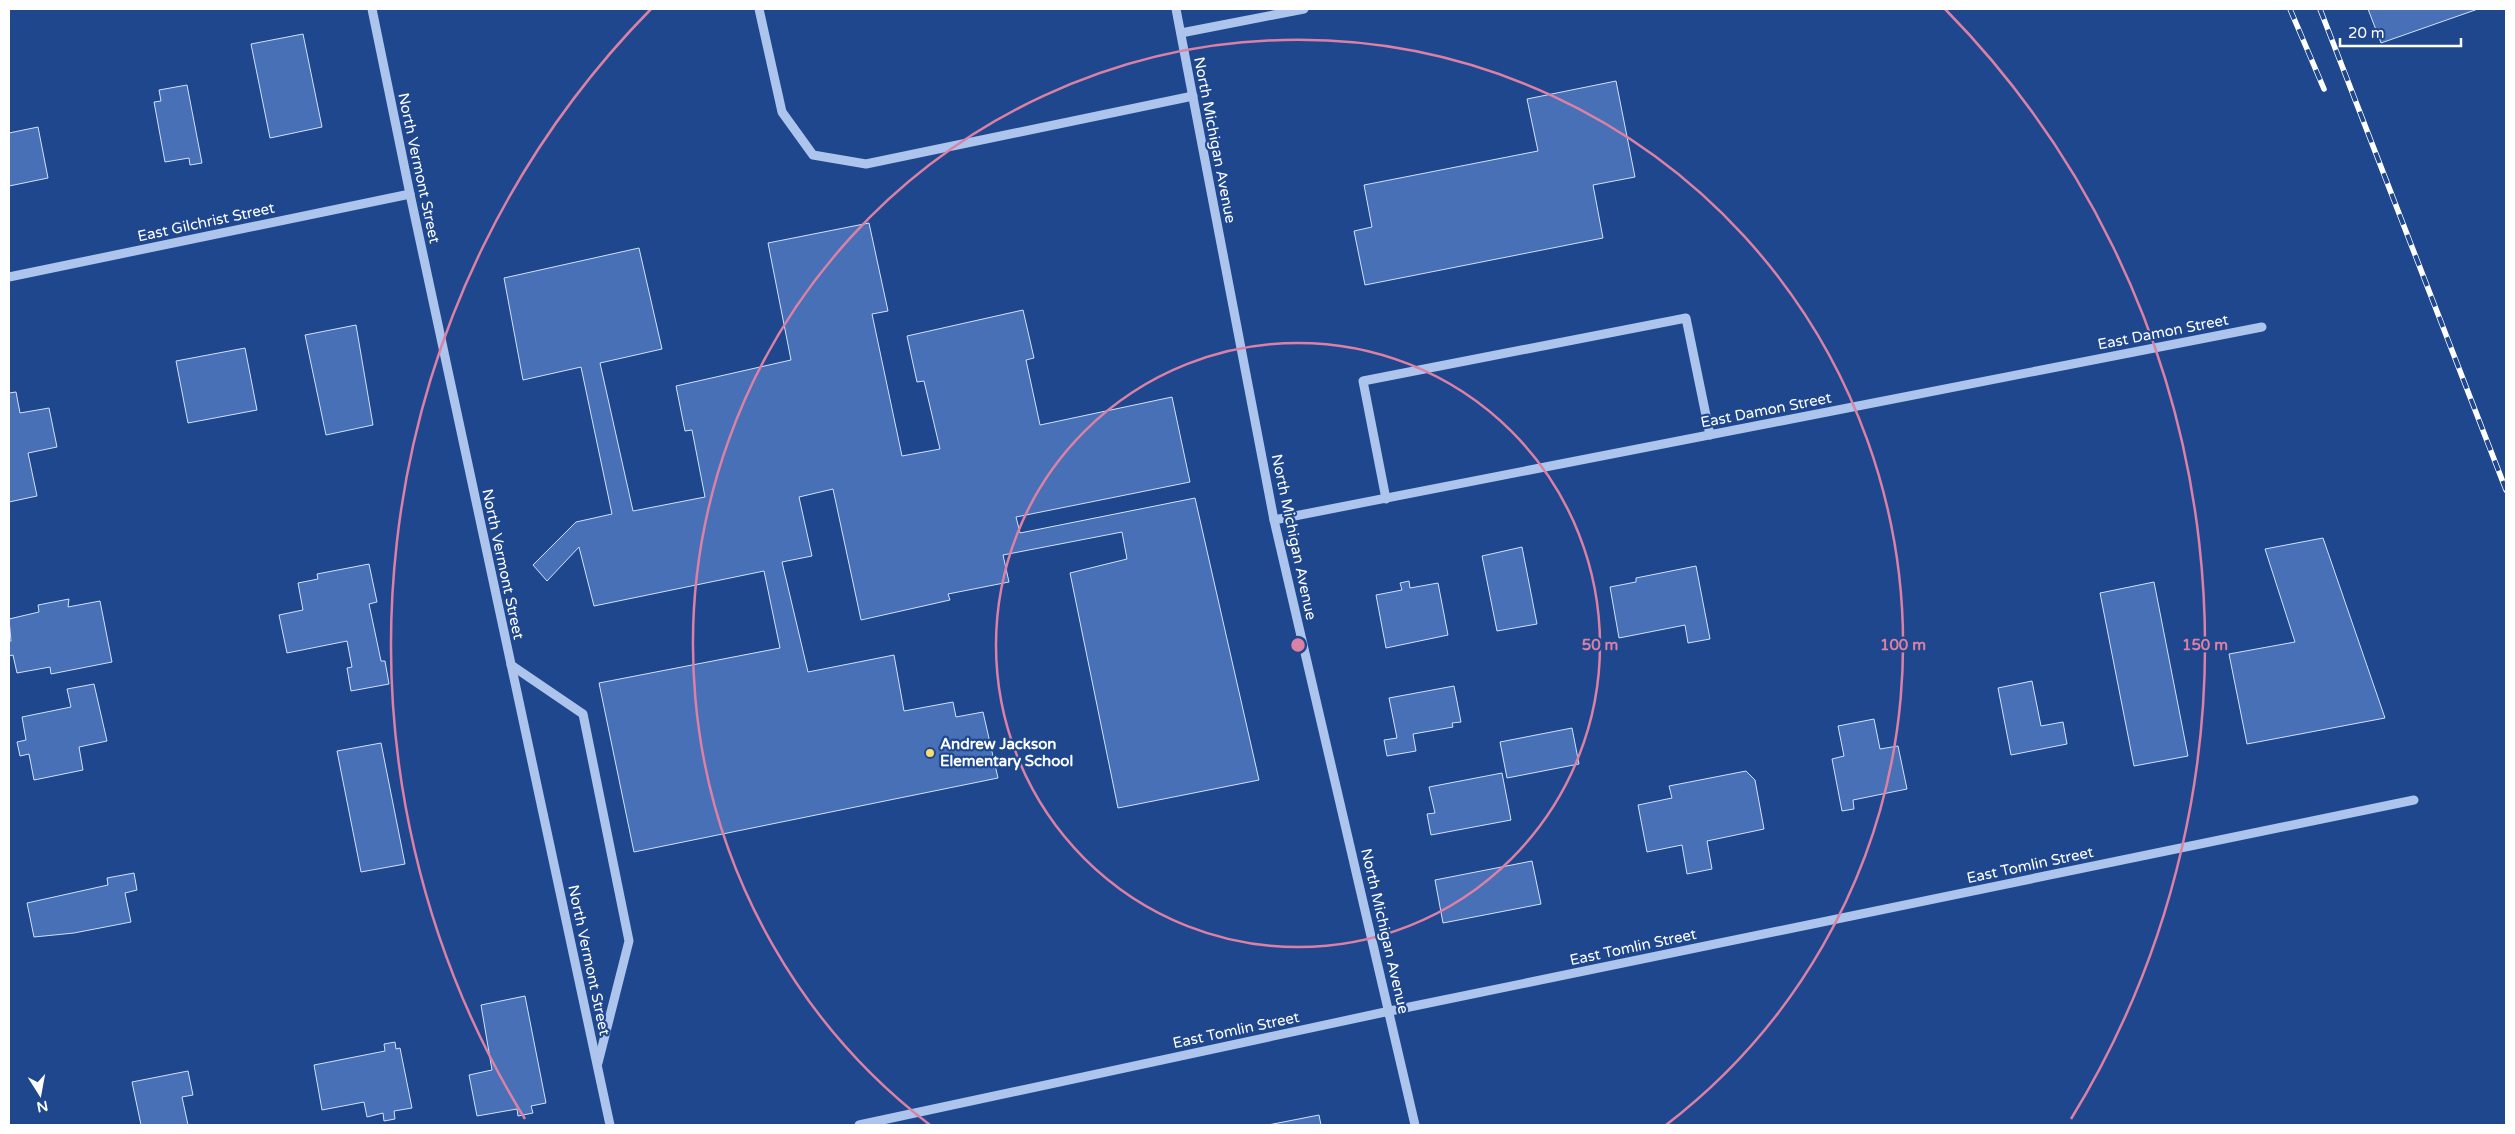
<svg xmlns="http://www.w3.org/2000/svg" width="2515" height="1134" font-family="'Varela Round',sans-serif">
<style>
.building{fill:#4770b6;stroke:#d3e1f9}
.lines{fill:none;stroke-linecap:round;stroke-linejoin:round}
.minor{stroke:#adc5ed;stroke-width:9}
.rail-casing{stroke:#fff;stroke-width:5.5}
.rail{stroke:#1f478e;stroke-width:4;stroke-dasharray:11;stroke-linecap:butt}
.ring{fill:none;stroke:#dd80a5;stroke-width:2.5}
.poi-dot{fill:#fbdc6d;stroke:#1f478e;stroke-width:2}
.labels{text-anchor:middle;stroke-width:4.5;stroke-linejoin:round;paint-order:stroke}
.street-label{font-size:15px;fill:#fff;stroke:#1f478e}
.poi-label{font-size:15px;font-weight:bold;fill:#fff;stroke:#1f478e;text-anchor:start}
.centre{fill:#dd80a5;stroke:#1f478e;stroke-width:2.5}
.ring-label{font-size:15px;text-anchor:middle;font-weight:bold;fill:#dd80a5;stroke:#1f478e;stroke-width:4.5;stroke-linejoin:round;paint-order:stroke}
</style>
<rect width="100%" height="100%" fill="#1f478e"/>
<!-- building -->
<g class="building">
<path d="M2368,9H2478L2381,43Z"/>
<path d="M303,34L322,127L270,138L251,44Z"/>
<path d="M1616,81L1635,177L1593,185L1603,238L1365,285L1354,231L1372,227L1364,185L1538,151L1527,99Z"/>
<path d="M187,85L202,163L190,165L189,158L165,162L154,102L161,101L159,90Z"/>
<path d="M38,127L48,178L9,186V133Z"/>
<path d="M869,223L888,311L872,314L902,456L940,449L924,381L917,382L907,336L1023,310L1034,358L1026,360L1040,425L1172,397L1190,482L1016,517L1020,533L1195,498L1259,780L1118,808L1070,573L1127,559L1122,532L1003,555L1009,582L948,594L950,600L861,620L833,489L799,497L812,556L782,562L808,672L894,655L904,711L953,702L956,717L983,712L998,778L634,852L599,683L780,648L764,571L594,606L579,547L547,581L533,565L576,522L612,514L581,367L523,380L504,278L639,248L662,349L600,363L633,511L705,497L692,430L685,431L676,386L791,360L768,243Z"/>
<path d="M356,325L373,425L326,435L305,335Z"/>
<path d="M245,348L257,410L188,423L176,361Z"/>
<path d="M16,392L20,413L49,408L57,447L28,453L37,496L9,502V393Z"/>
<path d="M2323,538L2385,718L2247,744L2229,654L2295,642L2265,549Z"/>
<path d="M1522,547L1537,624L1497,631L1482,556Z"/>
<path d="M369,564L377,602L369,604L381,661H385L389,684L351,691L347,668L352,667L347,641L287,653L279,615L303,610L298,583L318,579L317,574Z"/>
<path d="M1696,566L1710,639L1688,643L1685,625L1619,638L1610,587L1636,582V578Z"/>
<path d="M1409,581L1410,588L1438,583L1448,635L1386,648L1376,595L1402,590L1400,583Z"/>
<path d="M2154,582L2188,756L2134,766L2100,593Z"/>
<path d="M69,599L68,607L100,601L112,662L51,674L50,667L17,673L13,655L9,656V641H11L9,619L39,612L38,605Z"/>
<path d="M2032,681L2041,726L2063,722L2067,744L2011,755L1998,688Z"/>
<path d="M94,684L107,741L79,747L83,770L34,780L29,754L20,756L17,742L26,740L22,717L71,707L67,689Z"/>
<path d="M1454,686L1461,722L1452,723L1453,727L1413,734L1416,751L1387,756L1384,740L1397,738L1389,698Z"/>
<path d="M1874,719L1880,749L1898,746L1907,789L1853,800L1854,809L1842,811L1832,759L1844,756L1838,726Z"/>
<path d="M1572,728L1579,764L1507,778L1500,742Z"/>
<path d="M381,743L405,864L361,872L337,751Z"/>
<path d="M1746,771L1755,780L1764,829L1707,841L1712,869L1687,874L1682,845L1647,852L1638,805L1672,798L1669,786Z"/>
<path d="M1502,773L1511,820L1431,835L1427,814L1435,813L1429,787Z"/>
<path d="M1532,861L1541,904L1443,923L1435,880Z"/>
<path d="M134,873L137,890L125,893L131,922L74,933L34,937L27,903L108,885L107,878Z"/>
<path d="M525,996L546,1103L531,1106L533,1113L518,1116L517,1109L477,1116L469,1075L492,1070L481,1005Z"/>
<path d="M395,1042L396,1049L400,1048L412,1108L394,1111L395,1119L384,1121L383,1113L367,1117L364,1102L322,1110L314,1065L385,1051L384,1044Z"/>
<path d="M188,1071L193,1095L182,1097L188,1125H141L132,1082Z"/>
<path d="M1319,1115L1321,1125H1268Z"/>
</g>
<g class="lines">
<!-- minor -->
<g class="minor">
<path d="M372,9L410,194L610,1125"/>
<path d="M759,9L782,112L813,155L866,164L1193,96"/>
<path d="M1176,9L1274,520L1415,1125"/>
<path d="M1181,33L1304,9"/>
<path d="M9,277L410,194"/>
<path d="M1386,499L1363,381L1686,318L1710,435"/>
<path d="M1274,520L2262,327"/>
<path d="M511,665L583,714L629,941L598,1063"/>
<path d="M859,1125L1390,1011L2414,800"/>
</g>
<defs>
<g id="rail">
<path d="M2290,9L2324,89"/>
<path d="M2320,9L2506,490"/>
</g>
</defs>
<!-- rail casing -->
<use href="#rail" class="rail-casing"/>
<!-- rail -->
<use href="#rail" class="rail"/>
</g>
<!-- distance rings -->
<g class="ring">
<circle cx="1298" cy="645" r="302"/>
<path d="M930 1125A605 605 0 1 1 1666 1125"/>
<path d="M525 1119A907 907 0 0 1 651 9M1945 9A907 907 0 0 1 2071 1119"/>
</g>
<!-- markers -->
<circle class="poi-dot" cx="930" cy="753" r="5"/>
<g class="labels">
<!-- street labels -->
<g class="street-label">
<text transform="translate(1215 140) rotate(79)" y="5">North Michigan Avenue</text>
<text transform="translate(419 168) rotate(78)" y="5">North Vermont Street</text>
<text transform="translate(206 222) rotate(-12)" y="5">East Gilchrist Street</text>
<text transform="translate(2163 332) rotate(-11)" y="5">East Damon Street</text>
<text transform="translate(1766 410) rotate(-11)" y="5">East Damon Street</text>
<text transform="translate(1294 537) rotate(78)" y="5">North Michigan Avenue</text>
<text transform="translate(503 564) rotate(78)" y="5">North Vermont Street</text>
<text transform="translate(2030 865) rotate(-12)" y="5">East Tomlin Street</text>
<text transform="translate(1385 931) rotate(77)" y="5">North Michigan Avenue</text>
<text transform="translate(1633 947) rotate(-12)" y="5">East Tomlin Street</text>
<text transform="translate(589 960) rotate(78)" y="5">North Vermont Street</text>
<text transform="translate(1236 1030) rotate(-12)" y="5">East Tomlin Street</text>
</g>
<!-- poi labels -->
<g class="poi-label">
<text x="940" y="749">Andrew Jackson<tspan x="940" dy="17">Elementary School</tspan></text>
</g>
</g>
<circle cx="1298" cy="645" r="8" class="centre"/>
<g class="ring-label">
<text x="1600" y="650">50 m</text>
<text x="1903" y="650">100 m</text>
<text x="2205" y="650">150 m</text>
</g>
<!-- border -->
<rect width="2515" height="1134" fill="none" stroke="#ffffff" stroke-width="20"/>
<!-- north arrow -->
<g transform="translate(40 1094) rotate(169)" stroke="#1f478e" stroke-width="4" paint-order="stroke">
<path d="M0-4L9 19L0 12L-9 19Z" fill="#ffffff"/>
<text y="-8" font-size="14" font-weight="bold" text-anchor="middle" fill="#ffffff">N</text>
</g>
<!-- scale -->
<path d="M2340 38v8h121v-8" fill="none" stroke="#ffffff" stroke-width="2.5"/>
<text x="2348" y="38" font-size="15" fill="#ffffff" stroke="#1f478e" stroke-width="4" paint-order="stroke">20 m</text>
</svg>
